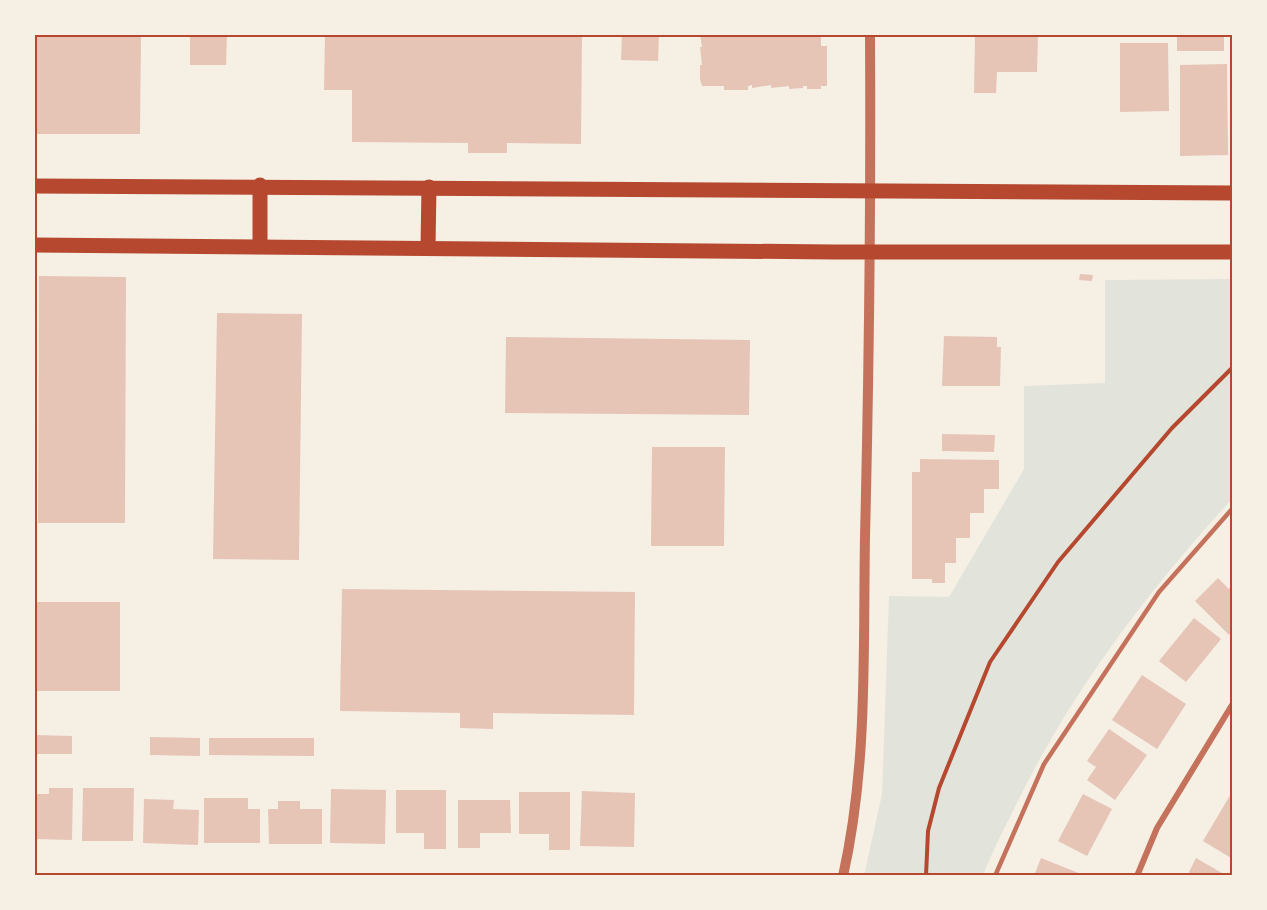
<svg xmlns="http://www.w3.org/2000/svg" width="1267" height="910" font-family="'Titillium Web',sans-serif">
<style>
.green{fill:#e2e4dc}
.building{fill:#e6c5b7}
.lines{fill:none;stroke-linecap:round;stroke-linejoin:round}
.path{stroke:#b5482f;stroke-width:4}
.service{stroke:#c5725c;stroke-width:4.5}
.minor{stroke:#c5725c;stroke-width:6}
.tertiary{stroke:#c5725c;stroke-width:10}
.primary{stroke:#b5482f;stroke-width:15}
.neatline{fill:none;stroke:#b5482f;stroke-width:2}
</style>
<rect width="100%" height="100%" fill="#f6efe4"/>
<!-- green -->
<path class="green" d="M1232,279V499C1146,593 1070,693 1014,809C1003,831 992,852 983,875L864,876L882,794L889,596L949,597L1024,469V386L1105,383V280Z"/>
<!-- building -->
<g class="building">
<path d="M34,34H141L140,134H34Z"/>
<path d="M190,34H227L226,65H190Z"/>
<path d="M325,34H582L581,144L507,143V153H468V143L352,142V90H324Z"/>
<path d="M622,34H659L658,61L621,60Z"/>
<path d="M700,34H821V46H827V86H821V89H807V86H803V88L789,89V86L771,88V85L752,88V85L748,86V90H724V86H702L700,79V65H702L700,47H702Z"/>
<path d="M1002,34L1038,36L1037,72H997L996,93H974L975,35Z"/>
<rect x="1177" y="34" width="47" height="17"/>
<path d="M1120,43H1168L1169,111L1120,112Z"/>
<path d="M1227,64L1228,155L1180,156V65Z"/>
<path d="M1080,274L1093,275L1092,281L1079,280Z"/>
<path d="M39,276L126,277L125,523H38Z"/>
<path d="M217,313L302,314L299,560L213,559Z"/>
<path d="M944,336L997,337V347H1001L1000,386H942Z"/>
<path d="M506,337L750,340L749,415L505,413Z"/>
<path d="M942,434L995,435L994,452L942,451Z"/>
<path d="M652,447H725L724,546H651Z"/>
<path d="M920,459L999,460V489H984V513H970V538H956V563H945V583H932V579H912V472H920Z"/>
<path d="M1218,578L1229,589L1232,585V631L1229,635L1195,601Z"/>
<path d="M342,589L635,592L634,715L493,713V729L460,728V713L340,711Z"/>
<rect x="34" y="602" width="86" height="89"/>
<path d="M1194,618L1221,639L1186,682L1159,661Z"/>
<path d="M1142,675L1186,704L1157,749L1112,720Z"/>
<path d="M1109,729L1147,755L1115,800L1087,780L1096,767L1087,761Z"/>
<path d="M34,735L72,736V754H34Z"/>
<path d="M150,737L200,738V756L150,755Z"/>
<path d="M209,738H314V756L209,755Z"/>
<path d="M49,788H73L72,840L34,839V794H49Z"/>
<path d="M83,788H134L133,841H82Z"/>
<path d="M331,789L386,790L385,844L330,843Z"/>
<path d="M396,790H446V849H424V833H396Z"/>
<path d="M582,791L635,793L634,847L580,846Z"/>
<path d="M519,792H570V850H549V834H519Z"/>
<path d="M1232,792V856L1231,858L1203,841Z"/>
<path d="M1083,794L1112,809L1087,856L1058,841Z"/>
<path d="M204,798H248V809H260V843H204Z"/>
<path d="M144,799L174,800L173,809L199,810L198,845L143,843Z"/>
<path d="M458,800H510L511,833H480V848H458Z"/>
<path d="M278,801H300V809H322V844H269L268,809H278Z"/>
<path d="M1041,858L1081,874V876H1034Z"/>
<path d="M1196,858L1227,876H1187Z"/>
</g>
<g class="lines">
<!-- path -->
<path class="path" d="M926,876L928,831L939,788L990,662L1058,562L1172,428L1232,368"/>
<!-- service -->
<path class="service" d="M995,876L1044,764L1159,592L1232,509"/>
<!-- minor -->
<path class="minor" d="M1137,876L1157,828L1232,705"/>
<!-- tertiary -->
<path class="tertiary" d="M843,876C868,765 863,650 865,537C869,370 871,202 870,34"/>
<!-- primary -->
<g class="primary">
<path d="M34,186L1232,193"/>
<path d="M34,245L834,252H1232"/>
<path d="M260,246V185"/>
<path d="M428,247L429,187"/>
</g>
</g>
<!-- border -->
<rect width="1267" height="910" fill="none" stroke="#f6efe4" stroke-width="72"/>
<rect x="36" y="36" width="1195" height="838" class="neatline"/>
</svg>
